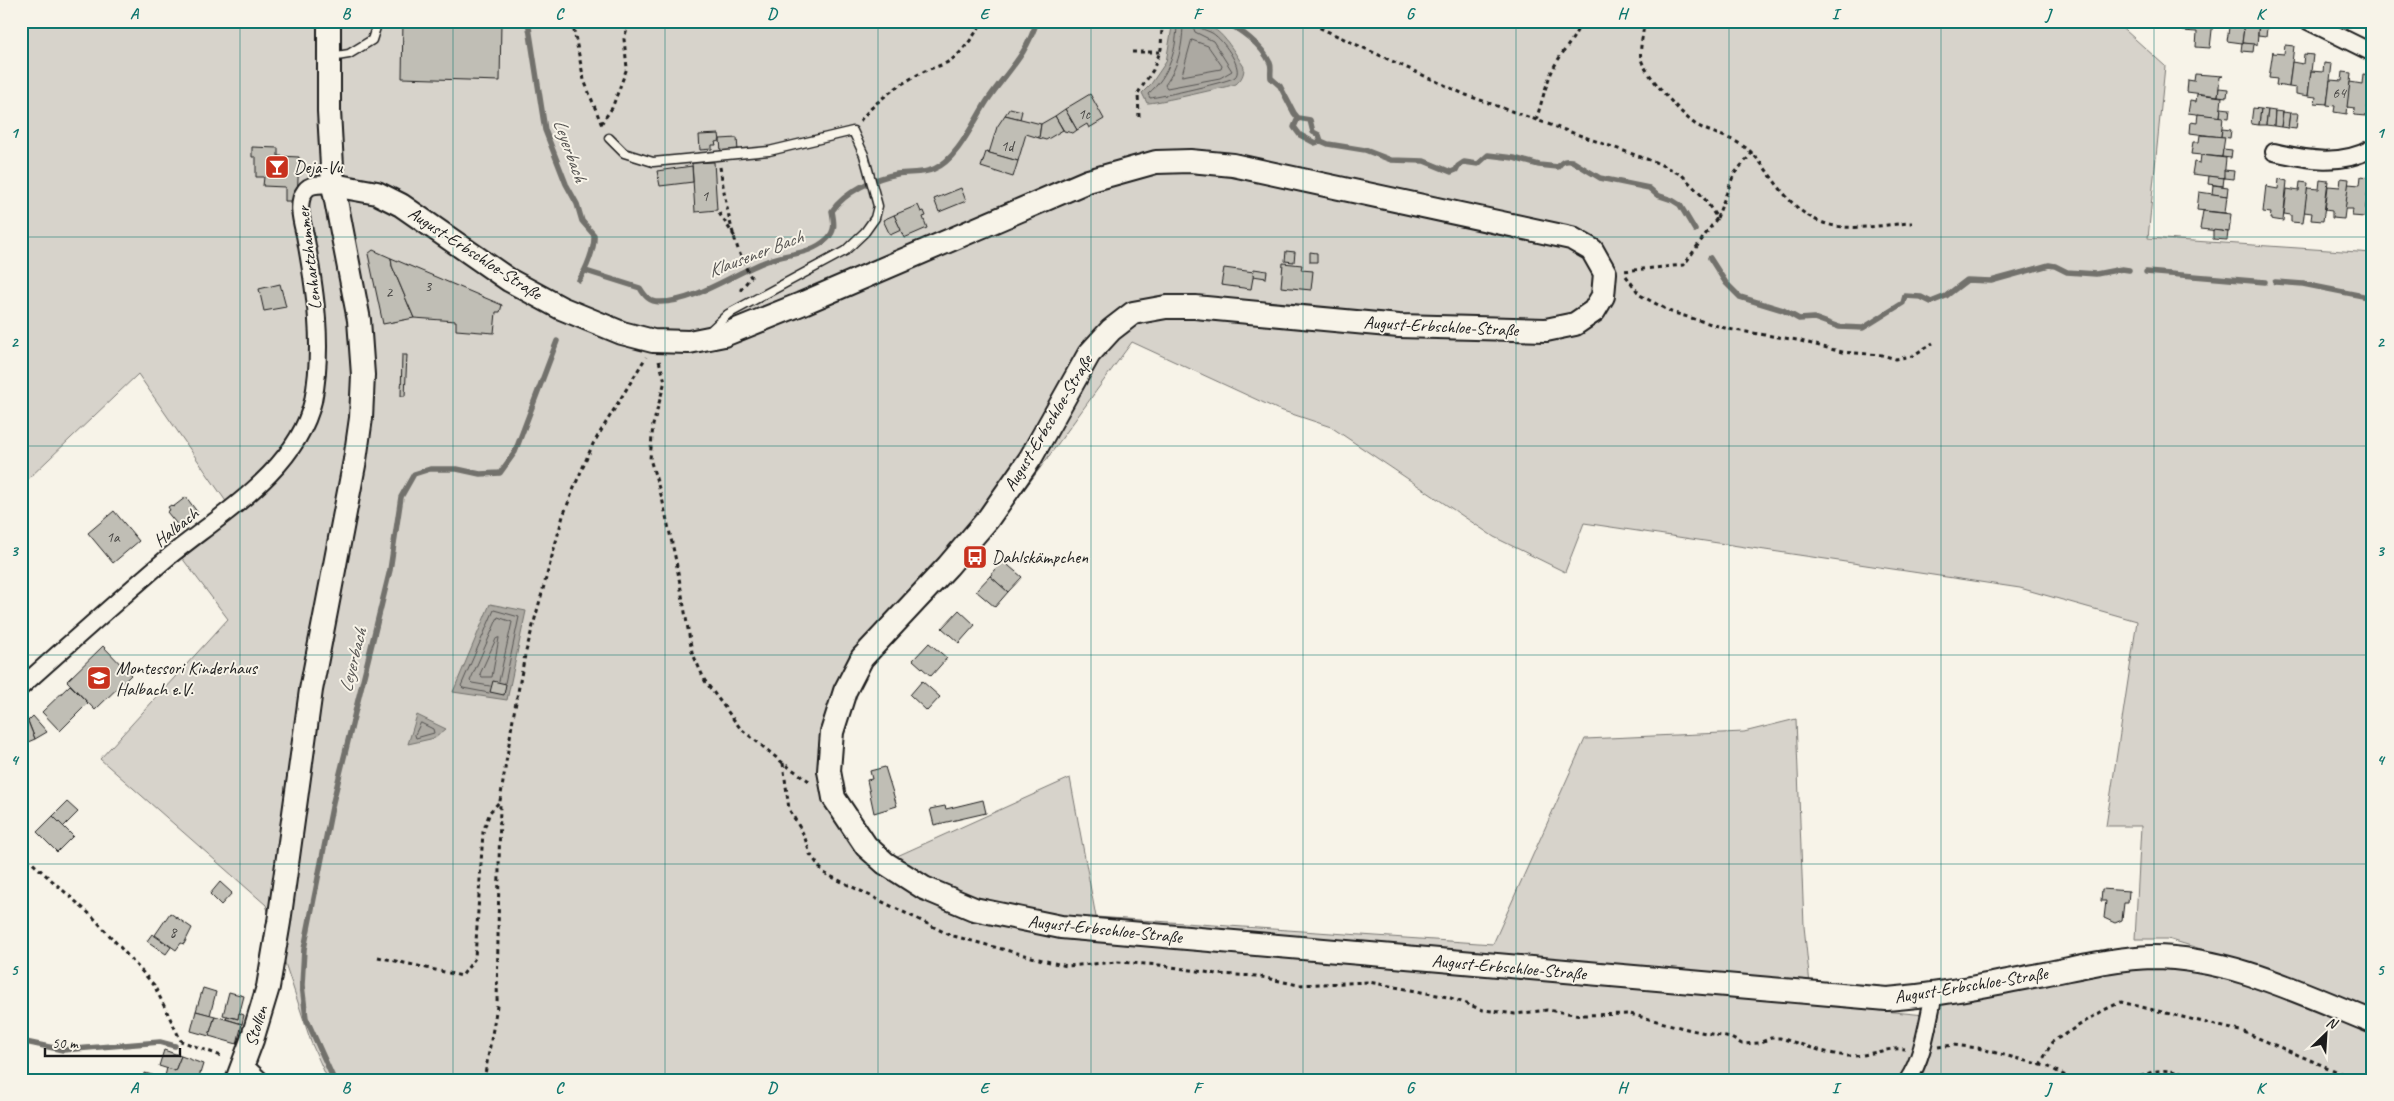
<svg xmlns="http://www.w3.org/2000/svg" width="2394" height="1101" font-family="Caveat,sans-serif">
<style>
.green{fill:#d7d3cb;stroke:#7a7874}
.water{fill:#aca9a2;stroke:#72716c}
.lines{fill:none;stroke-linecap:round;stroke-linejoin:round}
.shore{stroke:#565452;stroke-width:1}
.stream{stroke:#72716c;stroke-width:5.5}
.building{fill:#c0beb5;stroke:#1c1c1c}
.service-casing{stroke:#1c1c1c;stroke-width:11}
.minor-casing{stroke:#1c1c1c;stroke-width:20}
.secondary-casing{stroke:#1c1c1c;stroke-width:26}
.path{stroke:#1c1c1c;stroke-width:3;stroke-dasharray:4 4;stroke-linecap:butt}
.service{stroke:#f7f3e8;stroke-width:8}
.minor{stroke:#f7f3e8;stroke-width:16}
.secondary{stroke:#f7f3e8;stroke-width:22}
.grid{fill:none;stroke:#0f766e;stroke-width:1;stroke-opacity:0.55}
.labels{text-anchor:middle;stroke-width:4;stroke-linejoin:round;paint-order:stroke}
.number-label{font-size:15px;fill:#454442}
.poi-label{font-size:18px;fill:#1c1c1c;stroke:#f7f3e8;text-anchor:start}
.street-label{font-size:18px;fill:#1c1c1c;stroke:#f7f3e8}
.water-label{font-size:19px;font-style:italic;fill:#565452;stroke:#f7f3e8}
.neatline{fill:none;stroke:#0f766e;stroke-width:2}
.grid-label{font-size:16px;text-anchor:middle;font-weight:bold;fill:#0f766e}
</style>
<rect width="100%" height="100%" fill="#f7f3e8"/>
<filter id="ink" filterUnits="userSpaceOnUse"><feTurbulence type="fractalNoise" baseFrequency=".02" numOctaves="2"/><feDisplacementMap in="SourceGraphic" scale="10" xChannelSelector="R" yChannelSelector="G"/><feConvolveMatrix kernelMatrix="1 2 1 2 8 2 1 2 1" color-interpolation-filters="sRGB"/></filter>
<g filter="url(#ink)">
<!-- green -->
<path class="green" d="M21,21H2115L2165,66L2148,238L2373,253V1012L2284,974L2168,939H2135L2141,826H2106L2137,621L2020,588L1584,523L1565,572L1494,537L1331,427L1277,409L1132,342C1083,408 1037,475 986,539C952,581 905,613 874,657C855,684 831,744 841,778C845,796 855,817 867,832C875,841 886,849 895,857L1070,778L1096,917L1493,944L1585,739L1744,732L1796,719L1804,926L1812,1004L1935,1016L1938,1004C2014,988 2120,958 2197,971C2258,982 2315,1009 2373,1032V1080H328L311,1042L266,905L100,759L228,619L182,558L234,513L138,374L26,481L27,533L21,537Z"/>
<!-- water -->
<g class="water">
<path d="M1173,21C1217,21 1221,31 1244,67C1244,74 1242,79 1236,84C1231,86 1153,104 1147,103L1142,93L1151,84L1166,62Z"/>
<path d="M490,604L526,611L507,700L453,692Z"/>
<path d="M417,715L446,729L435,738L408,744Z"/>
</g>
<g class="lines">
<!-- shore -->
<g class="shore">
<path d="M1177,21C1177,49 1170,75 1148,94L1150,98C1160,97 1232,81 1235,77C1244,69 1224,42 1216,36C1211,31 1205,31 1199,27L1197,21"/>
<path d="M1183,21C1183,44 1179,66 1165,85L1167,88L1220,78L1232,71L1213,41L1195,32L1191,21"/>
<path d="M1192,40L1208,46L1222,66L1221,69L1182,76Z"/>
<path d="M499,638L492,677H482L480,674L496,639Z"/>
<path d="M490,686L472,683L470,681L498,617L512,622L499,681"/>
<path d="M489,693L463,688L461,686L494,610L519,617L505,683"/>
<path d="M421,723L433,729L434,733L416,738L415,735Z"/>
</g>
<!-- stream -->
<g class="stream">
<path d="M528,21L545,130L566,184L577,204L582,221L594,235C595,248 586,270 579,280"/>
<path d="M1223,21C1240,29 1262,45 1270,63C1272,67 1270,73 1271,78L1280,86L1294,113L1298,118L1310,120L1313,132L1319,135L1321,141L1328,144L1365,150L1391,160L1424,161L1451,172L1456,170L1458,166L1464,162L1478,164L1488,155L1514,158L1539,165L1558,167C1562,161 1565,160 1572,161L1600,178L1649,188L1657,195L1672,200L1680,205L1695,230"/>
<path d="M1298,118L1294,127L1300,135L1315,143L1321,141"/>
<path d="M1710,258L1726,283L1740,297L1783,310L1799,319L1814,318L1839,327L1863,328L1903,303L1905,296L1921,297L1931,302L1946,296L1967,280L1991,281L2049,265L2055,266L2067,272L2096,274L2122,269L2129,270"/>
<path d="M586,271L640,288C645,296 649,302 660,302C695,302 734,273 767,261C787,253 810,255 827,239C836,231 834,222 832,211C845,192 874,178 897,174C909,172 923,174 934,169C957,160 974,121 987,101C1007,71 1025,58 1037,21"/>
<path d="M2146,272L2265,282"/>
<path d="M2275,282L2303,284L2373,298"/>
<path d="M21,1041L63,1050L160,1042L175,1046"/>
<path d="M334,1080L306,1018L302,985L304,949L333,802L390,570L401,497L414,474L430,469H457L480,474L500,473L515,452L557,341"/>
</g>
</g>
<!-- building -->
<g class="building">
<path d="M403,21H501L500,81L402,78Z"/>
<path d="M2184,21H2213L2210,48L2196,47L2197,32L2183,31Z"/>
<path d="M2230,21H2245L2242,43L2227,41Z"/>
<path d="M2245,21H2259L2257,45L2242,43Z"/>
<path d="M2259,21H2268L2266,36L2258,35Z"/>
<path d="M2242,43L2254,44L2253,52L2241,51Z"/>
<path d="M2285,45L2294,46L2289,87L2276,85L2277,79L2269,78L2273,51V53L2284,54Z"/>
<path d="M2304,54L2313,55L2308,96L2296,94V88L2289,87L2292,62L2303,64Z"/>
<path d="M2324,63L2332,64L2327,104L2315,103L2316,97L2308,96L2311,71L2323,72Z"/>
<path d="M2343,72L2351,73L2347,114L2334,112L2335,106L2327,105L2330,80L2342,81Z"/>
<path d="M2195,74L2223,76L2220,77L2218,96L2187,92L2188,80L2194,81Z"/>
<path d="M2363,74L2371,75L2367,116L2354,115L2355,108L2347,107L2350,82L2362,84Z"/>
<path d="M2370,85H2373V110H2367Z"/>
<path d="M2219,88L2228,89L2227,97L2218,96Z"/>
<path d="M1090,94L1104,119L1089,128L1087,124L1077,130L1065,109Z"/>
<path d="M2197,94L2222,97L2220,117L2188,113L2190,101L2196,102Z"/>
<path d="M1010,108L1022,111L1020,119L1005,115Z"/>
<path d="M2221,108L2230,109L2229,118L2220,117Z"/>
<path d="M2253,108L2261,109L2259,125L2251,124Z"/>
<path d="M1065,109L1077,130L1073,133L1064,131L1055,116Z"/>
<path d="M2261,109L2268,110L2266,125H2259Z"/>
<path d="M2268,110L2275,111L2274,126L2266,125Z"/>
<path d="M2275,111L2283,112L2281,127L2274,126Z"/>
<path d="M2283,112L2290,113L2288,128L2281,127Z"/>
<path d="M2290,113H2298L2296,129L2288,128Z"/>
<path d="M2198,114L2223,117L2221,137L2190,133L2191,121L2197,122Z"/>
<path d="M1005,115L1041,124L1039,138L1026,134L1018,161L989,153L997,127Z"/>
<path d="M1055,116L1063,130L1046,140L1039,138L1041,124Z"/>
<path d="M2222,129L2231,130L2230,138L2221,137Z"/>
<path d="M719,134L720,141L715,142L716,145H712V149L700,150L699,135Z"/>
<path d="M2200,135L2225,137L2222,157L2191,154L2193,142H2199Z"/>
<path d="M737,138L738,151L721,152L720,139Z"/>
<path d="M252,147L278,148V156L299,157L297,201H285V187L263,186L264,177H256V157H252Z"/>
<path d="M2223,149L2232,150L2231,158L2222,157Z"/>
<path d="M986,152L1018,161L1013,177L981,167Z"/>
<path d="M2201,155L2226,158L2224,178L2192,174L2194,162L2200,163Z"/>
<path d="M714,162L717,210L695,212L692,163Z"/>
<path d="M692,166L693,182L660,186L657,171Z"/>
<path d="M2224,170L2234,171L2233,179L2224,178Z"/>
<path d="M2209,176L2224,178L2223,186L2208,184Z"/>
<path d="M2361,176L2369,177L2365,217L2352,216L2353,209H2345L2348,184L2360,185Z"/>
<path d="M2341,178L2349,179L2344,219L2332,218V211L2325,210L2328,186L2340,187Z"/>
<path d="M2279,179L2287,181L2283,221L2270,219L2271,213L2263,212L2266,185L2267,187L2278,189Z"/>
<path d="M2320,180L2328,181L2323,221L2311,220L2312,213L2304,212L2307,188L2319,189Z"/>
<path d="M2300,182L2308,183L2303,223L2291,222V215L2284,214L2287,189L2299,191Z"/>
<path d="M2369,182H2373V207H2366Z"/>
<path d="M2213,185L2228,187L2227,196L2212,194Z"/>
<path d="M961,188L966,201L939,212L934,199Z"/>
<path d="M2199,192L2227,196L2225,213L2197,210Z"/>
<path d="M918,205L921,212L924,211L926,216L923,217L927,228L904,238L894,215Z"/>
<path d="M2203,211L2231,214L2229,232L2200,229Z"/>
<path d="M894,215L901,230L890,235L883,220Z"/>
<path d="M2213,230L2228,232L2227,240L2213,239Z"/>
<path d="M373,250L391,258L392,266L414,318L383,324L368,254Z"/>
<path d="M1286,251L1295,252L1294,262L1285,261Z"/>
<path d="M1310,252L1317,253V262H1310Z"/>
<path d="M391,258L502,305L500,312H496L494,333L456,330V321L414,318L392,266Z"/>
<path d="M1283,263L1302,265L1301,270L1313,271L1311,290L1281,287Z"/>
<path d="M1224,268L1254,272L1251,289L1221,285Z"/>
<path d="M1254,269L1267,271L1266,278L1253,276Z"/>
<path d="M280,284L286,307L264,311L259,289Z"/>
<path d="M402,355H407L405,396H401Z"/>
<path d="M186,497L198,513L180,528L167,512L170,510L168,507L171,505L173,507Z"/>
<path d="M114,511L139,541L113,563L88,533Z"/>
<path d="M1003,561L1022,577L1008,592L990,576Z"/>
<path d="M990,576L1008,592L995,607L976,591Z"/>
<path d="M959,610L975,625L959,643L942,628Z"/>
<path d="M929,643L947,658L931,676L913,660Z"/>
<path d="M103,646L131,675L95,710L67,681Z"/>
<path d="M493,681L506,684L504,695L490,692Z"/>
<path d="M922,681L940,697L927,711L910,695Z"/>
<path d="M70,685L88,703L60,731L42,712Z"/>
<path d="M33,716L47,732L35,739L28,721Z"/>
<path d="M27,719L35,739L21,745V721Z"/>
<path d="M885,767L897,806L874,813L867,780L872,779L870,771Z"/>
<path d="M983,800L986,813L934,825L930,809L945,806L946,809Z"/>
<path d="M67,802L78,812L63,827L53,816Z"/>
<path d="M53,816L73,836L57,852L37,832Z"/>
<path d="M220,882L232,893L221,905L210,894Z"/>
<path d="M2102,889L2129,891L2128,903H2124L2122,920L2115,923L2104,918L2106,901H2101Z"/>
<path d="M170,913L192,928L184,944L181,943L176,950L155,935Z"/>
<path d="M152,934L171,947L166,954L147,941Z"/>
<path d="M203,988L216,992L210,1015L196,1011Z"/>
<path d="M229,992L244,996L238,1019L223,1015Z"/>
<path d="M196,1011L215,1016L209,1036L191,1031Z"/>
<path d="M239,1013L244,1015L242,1024L226,1019L227,1016L238,1019Z"/>
<path d="M215,1016L242,1024L237,1044L209,1036Z"/>
<path d="M164,1050L181,1056L175,1071L159,1066Z"/>
<path d="M181,1056L203,1064L198,1080H176L165,1076L167,1068L175,1071Z"/>
<path d="M145,1073L159,1077V1080H143Z"/>
</g>
<g class="lines">
<defs>
<g id="service">
<path d="M331,57L349,54L372,40L378,21"/>
<path d="M609,138L624,153L653,162L769,151L853,131L864,155L878,206L875,218L865,232L845,251L728,314L710,331"/>
</g>
<g id="minor">
<path d="M2308,21L2373,53"/>
<path d="M2274,152C2308,160 2341,166 2373,148"/>
<path d="M21,687C69,644 117,601 166,559C218,516 297,471 313,401C324,346 315,289 305,235C302,222 296,203 305,191C311,182 324,185 333,185"/>
<path d="M243,1064L260,1080"/>
<path d="M1908,1080C1924,1056 1927,1023 1934,995"/>
</g>
<g id="secondary">
<path d="M333,185L377,193L401,205L509,280L561,308L622,333L653,341L689,342L724,335L801,304L1088,181L1156,162L1190,161L1233,165L1571,238L1592,250L1605,273L1603,296L1594,311L1575,324L1546,330L1399,326L1195,307H1166L1133,313L1111,330L1089,354L1030,459L988,519L948,566L862,658L845,691L832,732L829,771L834,798L866,846L885,863L924,888L974,909L1061,927L1887,999C1940,995 1992,984 2044,974C2080,967 2116,958 2152,957C2229,957 2303,994 2373,1022"/>
<path d="M237,1080L252,1040L268,987L279,922L311,690L355,460L361,418L363,375L359,320L333,185L329,111V21"/>
</g>
</defs>
<!-- service casing -->
<use href="#service" class="service-casing"/>
<!-- minor casing -->
<use href="#minor" class="minor-casing"/>
<!-- secondary casing -->
<use href="#secondary" class="secondary-casing"/>
<!-- path -->
<g class="path">
<path d="M572,21L584,80L603,128"/>
<path d="M1305,21L1466,95L1655,162L1682,175L1704,198L1717,218L1684,265L1623,271"/>
<path d="M1644,21C1644,32 1639,49 1641,59C1644,73 1685,119 1698,126C1715,135 1737,138 1752,153C1775,177 1787,209 1821,222C1848,233 1884,224 1912,223"/>
<path d="M1132,52H1160"/>
<path d="M1139,117L1138,93L1153,70L1161,49L1162,27L1159,21"/>
<path d="M1536,120C1542,102 1546,82 1555,65C1564,49 1575,39 1581,21"/>
<path d="M860,121C875,101 901,83 923,72C932,67 943,66 951,60C965,50 974,35 983,21"/>
<path d="M601,124L612,108L627,68L624,39L629,21"/>
<path d="M720,167C726,204 732,245 751,277L738,293"/>
<path d="M719,213L735,237"/>
<path d="M1717,218L1734,174L1752,153"/>
<path d="M1626,276L1640,295L1671,312L1728,329L1797,340L1842,352L1882,355L1896,359L1912,356L1933,343"/>
<path d="M659,361L665,381L653,425L650,459L662,498L676,561L692,652L705,681L740,728L783,763L812,783"/>
<path d="M783,763L789,809L804,835L810,854L824,873L950,935L1050,962L1067,966L1118,962L1159,965L1217,974L1257,976L1298,985L1369,982L1448,997L1483,1010L1515,1014L1547,1010L1581,1015L1630,1014L1691,1030L1731,1038L1742,1044L1759,1043L1771,1038H1780C1802,1044 1825,1054 1848,1056C1867,1057 1885,1047 1905,1049"/>
<path d="M21,853L93,917L154,985L181,1041L224,1057"/>
<path d="M378,957L462,976L475,958L483,832L490,812L500,801"/>
<path d="M1938,1047L1953,1045L1978,1048L2049,1067L2073,1080"/>
<path d="M2040,1065L2052,1042L2104,1010L2121,1002L2244,1032L2357,1080"/>
<path d="M484,1080L497,1006L500,801L513,718L525,655L563,516L576,483L593,444L646,357"/>
<path d="M2093,1080C2109,1073 2120,1076 2136,1077C2142,1077 2146,1074 2152,1072C2169,1068 2182,1073 2198,1080"/>
</g>
<!-- service -->
<use href="#service" class="service"/>
<!-- minor -->
<use href="#minor" class="minor"/>
<!-- secondary -->
<use href="#secondary" class="secondary"/>
</g>
</g>
<!-- grid -->
<path class="grid" d="M240,21V1080M453,21V1080M665,21V1080M878,21V1080M1091,21V1080M1303,21V1080M1516,21V1080M1729,21V1080M1941,21V1080M2154,21V1080M21,237H2373M21,446H2373M21,655H2373M21,864H2373"/>
<!-- icons -->
<defs>
<symbol id="bar-square" viewBox="-11 -11 22 22"><rect x="-9" y="-9" width="18" height="18" rx="4" fill="#c8321e" stroke="#f7f3e8"/><path d="M-6-5H6L.8 .8V4.5H3.5V6h-7V4.5H-.8V.8Z" fill="#fff"/></symbol>
<symbol id="bus-square" viewBox="-11 -11 22 22"><rect x="-9" y="-9" width="18" height="18" rx="4" fill="#c8321e" stroke="#f7f3e8"/><path d="M-5-6H5V4H4V6H2V4H-2V6H-4V4H-5ZM-3.5-4V0h7V-4ZM-3.5 1.2v1.5H-2V1.2ZM2 1.2v1.5H3.5V1.2Z" fill="#fff"/></symbol>
<symbol id="school-square" viewBox="-11 -11 22 22"><rect x="-9" y="-9" width="18" height="18" rx="4" fill="#c8321e" stroke="#f7f3e8"/><path d="M0-5L7-2L0 1L-7-2ZM-4 1L0 2.5L4 1V4Q0 6-4 4Z" fill="#fff"/></symbol>
</defs>
<g fill-rule="evenodd">
<use href="#bar-square" x="263" y="153" width="28" height="28"/>
<use href="#bus-square" x="961" y="543" width="28" height="28"/>
<use href="#school-square" x="85" y="664" width="28" height="28"/>
</g>
<g class="labels">
<!-- number labels -->
<g class="number-label">
<text x="2339" y="98">64</text>
<text x="1084" y="119">1c</text>
<text x="1007" y="151">1d</text>
<text x="705" y="201">1</text>
<text x="428" y="291">3</text>
<text x="389" y="297">2</text>
<text x="113" y="542">1a</text>
<text x="173" y="937">8</text>
</g>
<!-- poi labels -->
<g class="poi-label">
<text x="294" y="173">Deja-Vu</text>
<text x="992" y="563">Dahlskämpchen</text>
<text x="116" y="674">Montessori Kinderhaus<tspan x="116" dy="21">Halbach e.V.</tspan></text>
</g>
<!-- street labels -->
<g class="street-label">
<text transform="translate(475 253) rotate(33)" y="6">August-Erbschloe-Straße</text>
<text transform="translate(309 258) rotate(-97)" y="6">Lenhartzhammer</text>
<text transform="translate(1441 326) rotate(3)" y="6">August-Erbschloe-Straße</text>
<text transform="translate(1048 423) rotate(-59)" y="6">August-Erbschloe-Straße</text>
<text transform="translate(176 527) rotate(-38)" y="6">Halbach</text>
<text transform="translate(1105 929) rotate(6)" y="6">August-Erbschloe-Straße</text>
<text transform="translate(1509 967) rotate(5)" y="6">August-Erbschloe-Straße</text>
<text transform="translate(1971 985) rotate(-9)" y="6">August-Erbschloe-Straße</text>
<text transform="translate(256 1026) rotate(-73)" y="6">Stollen</text>
</g>
<!-- water labels -->
<g class="water-label">
<text transform="translate(571 150) rotate(70)" y="7">Leyerbach</text>
<text transform="translate(755 253) rotate(-21)" y="7">Klausener Bach</text>
<text transform="translate(352 660) rotate(-76)" y="7">Leyerbach</text>
</g>
</g>
<!-- margin -->
<rect width="2394" height="1101" fill="none" stroke="#f7f3e8" stroke-width="55"/>
<!-- north arrow -->
<g transform="translate(2326 1034) rotate(25)" stroke="#f7f3e8" stroke-width="4" paint-order="stroke">
<path d="M0-4L9 19L0 12L-9 19Z" fill="#1c1c1c"/>
<text y="-8" font-size="14" font-weight="bold" text-anchor="middle" fill="#1c1c1c">N</text>
</g>
<!-- scale -->
<path d="M45 1048v8h135v-8" fill="none" stroke="#1c1c1c" stroke-width="2.5"/>
<text x="52" y="1048" font-size="15" fill="#1c1c1c" stroke="#f7f3e8" stroke-width="4" paint-order="stroke">50 m</text>
<rect x="28" y="28" width="2338" height="1046" class="neatline"/>
<g class="grid-label">
<text x="134" y="19">A</text>
<text x="346" y="19">B</text>
<text x="559" y="19">C</text>
<text x="772" y="19">D</text>
<text x="984" y="19">E</text>
<text x="1197" y="19">F</text>
<text x="1410" y="19">G</text>
<text x="1622" y="19">H</text>
<text x="1835" y="19">I</text>
<text x="2048" y="19">J</text>
<text x="2260" y="19">K</text>
<text x="14" y="138">1</text>
<text x="2380" y="138">1</text>
<text x="14" y="347">2</text>
<text x="2380" y="347">2</text>
<text x="14" y="556">3</text>
<text x="2380" y="556">3</text>
<text x="14" y="765">4</text>
<text x="2380" y="765">4</text>
<text x="14" y="975">5</text>
<text x="2380" y="975">5</text>
<text x="134" y="1093">A</text>
<text x="346" y="1093">B</text>
<text x="559" y="1093">C</text>
<text x="772" y="1093">D</text>
<text x="984" y="1093">E</text>
<text x="1197" y="1093">F</text>
<text x="1410" y="1093">G</text>
<text x="1622" y="1093">H</text>
<text x="1835" y="1093">I</text>
<text x="2048" y="1093">J</text>
<text x="2260" y="1093">K</text>
</g>
</svg>
